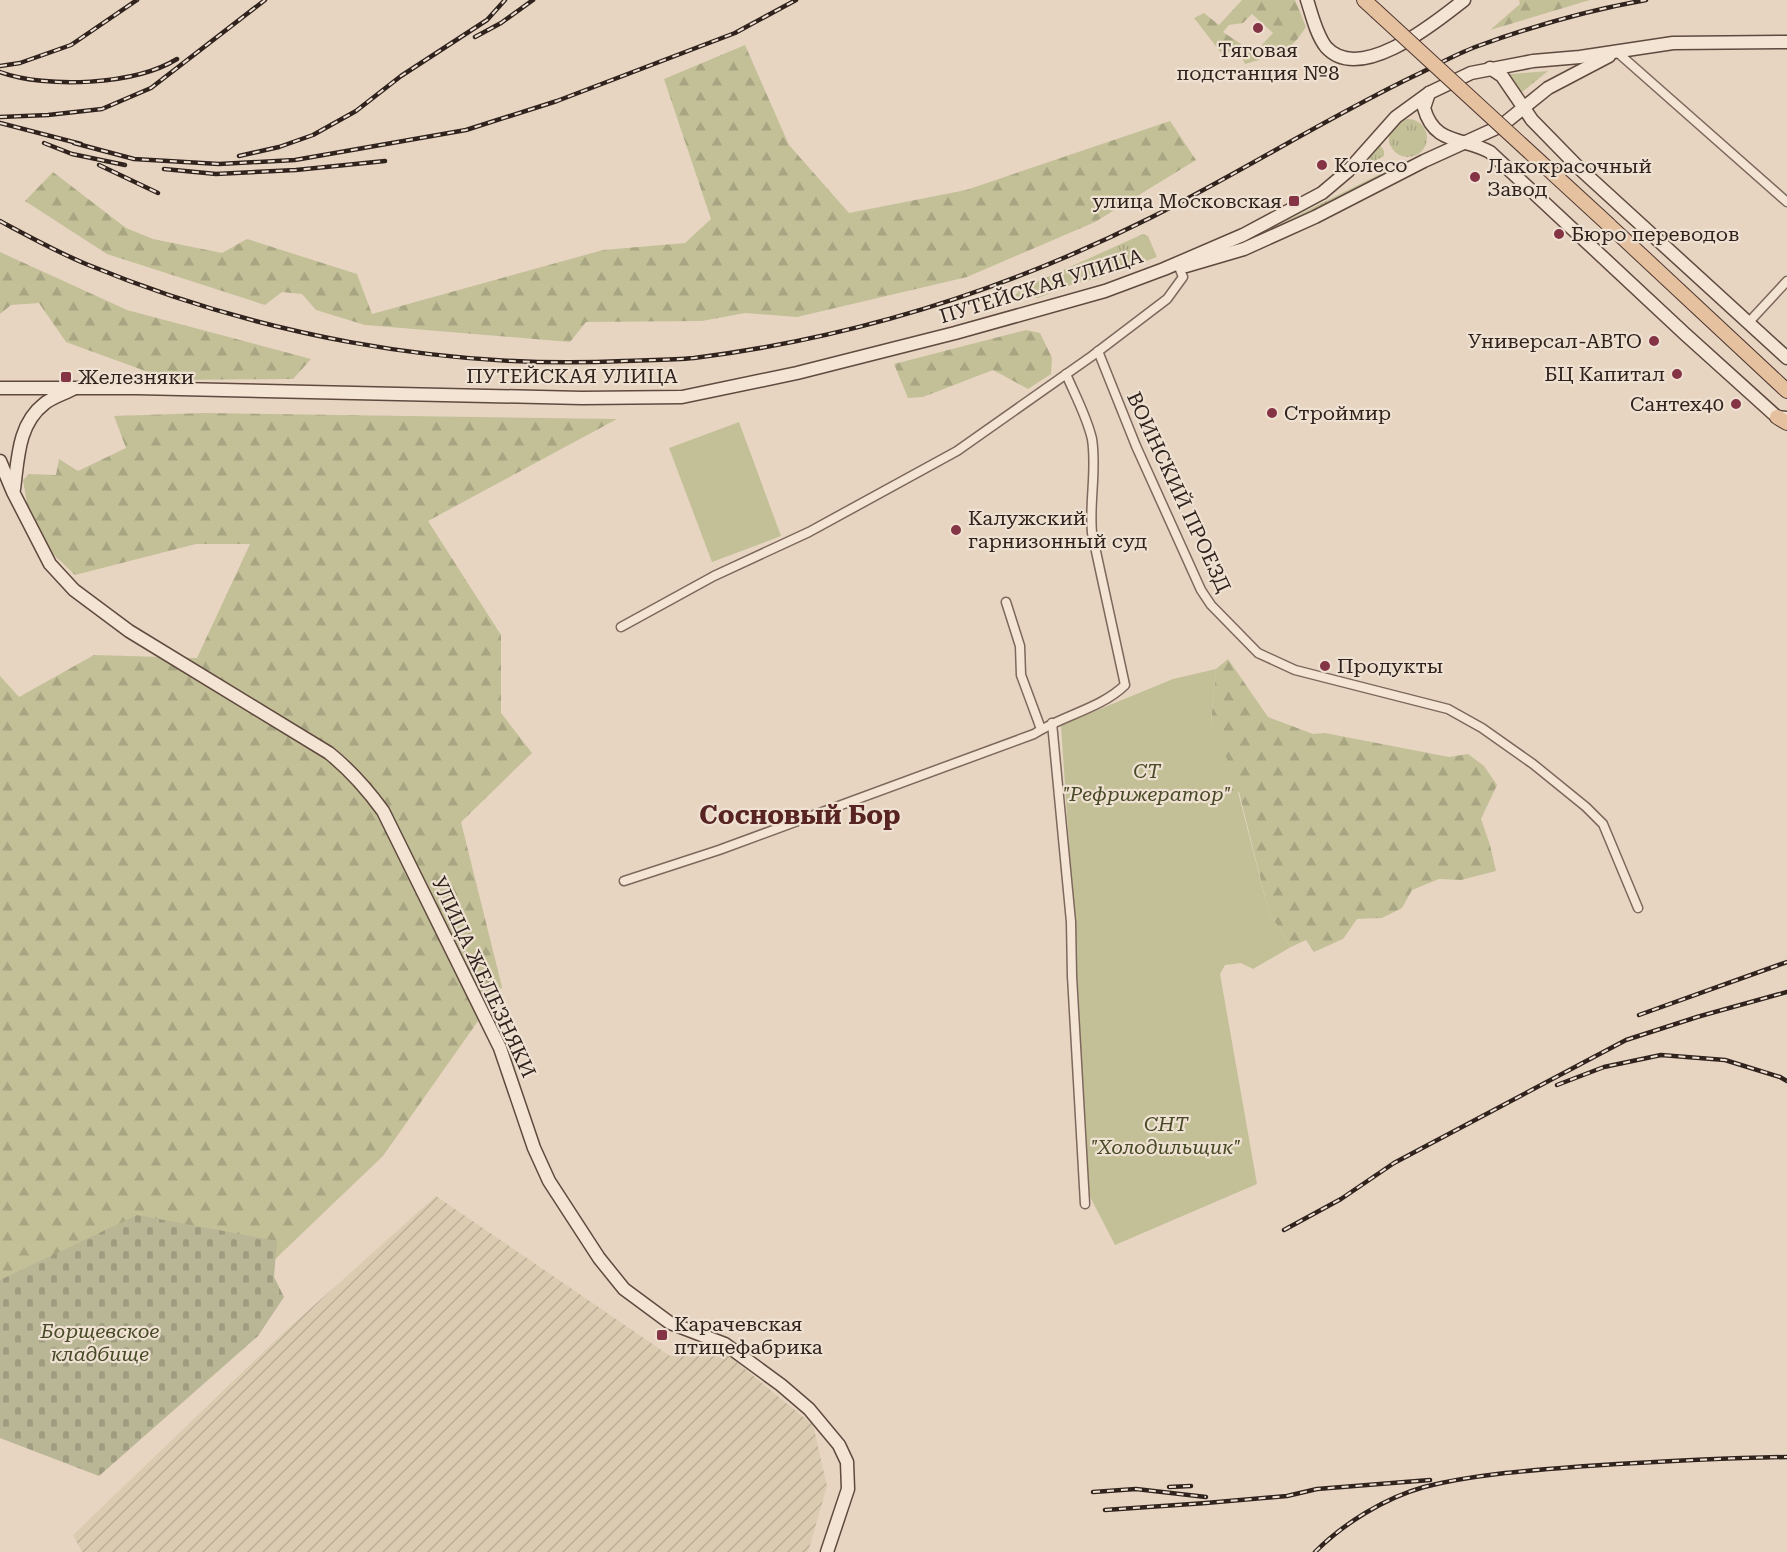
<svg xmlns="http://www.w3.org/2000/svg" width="1787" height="1552" font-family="'Roboto Serif',serif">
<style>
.farmland{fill:url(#farmland-furrows)}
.grass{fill:url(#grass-tufts)}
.forest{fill:url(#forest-firs)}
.cemetery{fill:url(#cemetery-stones)}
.garden{fill:#c3c098}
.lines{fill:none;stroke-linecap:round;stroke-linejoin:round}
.street-casing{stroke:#7e675c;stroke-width:11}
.secondary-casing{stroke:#60493f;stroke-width:15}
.primary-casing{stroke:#4d3730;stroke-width:16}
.street{stroke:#f3e4d4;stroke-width:8}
.secondary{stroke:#f3e4d4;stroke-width:12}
.primary{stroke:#e6c19f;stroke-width:14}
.rail-casing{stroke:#30231e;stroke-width:4.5}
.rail{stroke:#efe1d1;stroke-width:2;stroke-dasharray:7;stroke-linecap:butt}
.primary-bridge-casing{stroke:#4d3730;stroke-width:16;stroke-linecap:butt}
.primary-bridge{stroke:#e6c19f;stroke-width:14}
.poi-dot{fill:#853445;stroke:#efe1d1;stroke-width:2}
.labels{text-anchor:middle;stroke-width:4.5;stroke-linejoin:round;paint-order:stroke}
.poi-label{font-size:20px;fill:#30231e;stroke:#efe1d1;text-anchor:start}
.street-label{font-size:20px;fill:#30231e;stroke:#efe1d1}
.park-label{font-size:20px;font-style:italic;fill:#484a27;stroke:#efe1d1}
.district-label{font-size:26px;font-weight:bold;fill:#572423;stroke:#efe1d1}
</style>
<defs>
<pattern id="farmland-furrows" width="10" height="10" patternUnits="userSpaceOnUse" patternTransform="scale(1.5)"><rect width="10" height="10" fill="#dbccb1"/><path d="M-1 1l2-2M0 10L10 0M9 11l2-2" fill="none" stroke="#bcaf98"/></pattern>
<pattern id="grass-tufts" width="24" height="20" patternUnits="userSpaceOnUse" patternTransform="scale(1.5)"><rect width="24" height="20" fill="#c3c098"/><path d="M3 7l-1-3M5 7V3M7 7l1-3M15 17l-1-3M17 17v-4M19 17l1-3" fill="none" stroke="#a8a583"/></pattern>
<pattern id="forest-firs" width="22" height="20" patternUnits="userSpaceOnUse" patternTransform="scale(1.5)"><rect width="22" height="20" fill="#c3c098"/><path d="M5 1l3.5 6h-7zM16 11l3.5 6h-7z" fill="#a8a583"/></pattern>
<pattern id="cemetery-stones" width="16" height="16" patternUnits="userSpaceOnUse" patternTransform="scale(1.5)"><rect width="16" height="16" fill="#b9b696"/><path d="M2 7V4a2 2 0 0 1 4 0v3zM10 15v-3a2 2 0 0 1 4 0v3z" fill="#9f9c81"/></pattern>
</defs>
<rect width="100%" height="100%" fill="#e7d5c2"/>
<!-- farmland -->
<path class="farmland" d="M436,1196L670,1356L718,1347L813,1425L827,1486L808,1552H82L73,1535L281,1335Z"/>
<!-- grass -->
<g class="grass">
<path d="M1548,71L1522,92L1509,74H1512Z"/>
<circle cx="1408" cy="138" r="19"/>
<path d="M1380,145L1384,151V156L1363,167Z"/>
<path d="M1398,165L1401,167L1256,239L1248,240Z"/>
<path d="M1143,234L1148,236L1157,257L1097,279L1078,282L1038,298H1012L1021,289Z"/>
</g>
<!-- forest -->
<g class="forest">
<path d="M1242,0H1295L1306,27C1298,39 1286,55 1270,58L1260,47L1273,33L1252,14L1243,23L1229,25L1223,32L1259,56V60L1245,64L1241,56L1234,50L1222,54L1194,18L1204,13L1219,25Z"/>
<path d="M1519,0H1590L1490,30L1520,4Z"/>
<path d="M745,45L789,145L849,213L966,190L1170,121L1196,160L1095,222L967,277L797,317L745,313L702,321L586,322L570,342L365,325L316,310L302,294L282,292L265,305L107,254L25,201L53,172L126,228L153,239L222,253L247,239L357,274L372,314L603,250L685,243L711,219L664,79Z"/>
<path d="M0,252L127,310L311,359L293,379L170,380L66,342L39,303L11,305L0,314Z"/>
<path d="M1026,330L1040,333L1052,358L1051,374L1028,389L993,370L923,397L908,398L894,364Z"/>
<path d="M205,413L617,419L428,521L501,635V713L532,753L461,822L502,987L383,1156L130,1398L0,1344V676L19,697L94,655L197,658L250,544H196L75,575L52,553L28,509L23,480L29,474L56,475L59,459L78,471L126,448L114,416Z"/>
<path d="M1228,659L1268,717L1313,734L1325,733L1449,757L1468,754L1484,766L1497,785L1481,819L1490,845L1496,871L1461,880L1439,879L1412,890L1402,908L1382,918L1357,919L1343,939L1314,952L1306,940L1291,947L1269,913L1239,792L1230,795L1211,723L1216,669Z"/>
</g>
<!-- cemetery -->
<path class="cemetery" d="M137,1215L277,1241L274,1277L284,1297L258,1336L99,1476L0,1438V1280Z"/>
<!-- garden -->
<g class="garden">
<path d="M739,422L781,536L712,562L669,448Z"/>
<path d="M1216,669L1211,723L1231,768L1230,794L1238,792L1269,913L1291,947L1253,969L1241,963L1225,965L1220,974L1257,1184L1115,1245L1087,1191L1076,951L1061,725L1173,679Z"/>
</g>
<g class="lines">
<defs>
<g id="street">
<path d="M1617,52L1787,202"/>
<path d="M1749,322L1787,281"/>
<path d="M1098,351L1136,446L1201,590L1211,605L1258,653L1295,670L1448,709L1482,728L1533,764L1586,807L1603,824L1638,908"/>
<path d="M1006,602L1020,646L1021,675L1041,729"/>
<path d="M621,627L714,576L809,532L957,451L1092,356L1167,299L1183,277L1179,267"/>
<path d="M1052,723L1071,922L1072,976L1085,1204"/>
<path d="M624,881L719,850L1034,734C1063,715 1100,709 1125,685L1092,533C1089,502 1097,470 1092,439C1087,417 1075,395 1066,374"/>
</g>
<g id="secondary">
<path d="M1307,0C1312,15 1316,34 1326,47C1360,85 1436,22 1464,0"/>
<path d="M1490,68L1502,76L1532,120L1579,168L1787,358"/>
<path d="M1429,93L1424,108C1434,145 1463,137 1490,152L1685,334L1777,417L1786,418"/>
<path d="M1186,266L1244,249L1315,217L1424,161L1501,126L1548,88L1609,56"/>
<path d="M0,388H137L582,398L682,397L797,373L955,333L1105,291L1164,269L1243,235L1322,193L1348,171L1396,117L1429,93L1471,73L1533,61L1580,57L1673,43L1787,42"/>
<path d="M0,461L13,492L50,564L74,590L129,631L329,753C350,770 367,789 383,811L500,1048L534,1148L549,1181L599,1258L624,1289L670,1323L725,1344L781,1385L809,1409L839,1445L847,1462L848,1489L827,1552"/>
<path d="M14,489C18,459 18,424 44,404C52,397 64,394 73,389"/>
</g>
<g id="primary">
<path d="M1364,0L1376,11"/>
<path d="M1609,225L1787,391"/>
<path d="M1777,417L1787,423"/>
</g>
</defs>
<!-- street casing -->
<use href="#street" class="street-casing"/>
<!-- secondary casing -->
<use href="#secondary" class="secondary-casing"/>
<!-- primary casing -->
<use href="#primary" class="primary-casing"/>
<!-- street -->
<use href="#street" class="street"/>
<!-- secondary -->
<use href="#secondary" class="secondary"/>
<!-- primary -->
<use href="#primary" class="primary"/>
<defs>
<g id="rail">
<path d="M475,37L501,23L533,0"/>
<path d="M0,66L20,63L71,45L137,0"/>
<path d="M0,72C47,89 135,85 177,59"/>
<path d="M0,117L48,115L102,109L151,88L265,0"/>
<path d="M0,123L81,144"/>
<path d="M44,143L72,154L125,165"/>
<path d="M74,143L134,159L219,164L295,160L466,130L557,101L735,33L796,0"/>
<path d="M239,156L279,147L313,135L356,111L401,76L487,20L505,0"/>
<path d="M99,165L158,193"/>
<path d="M164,169L216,174L296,170L385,161"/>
<path d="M0,221C28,236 57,252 86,264C256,334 441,370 624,361C648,360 671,360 694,358C854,338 1009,289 1152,217C1241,172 1325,119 1414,76C1435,66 1456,54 1478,46C1533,26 1589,10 1646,0"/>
<path d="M1639,1015L1787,962"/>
<path d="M1557,1085L1604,1067L1661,1055L1725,1060L1780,1077L1787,1081"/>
<path d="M1284,1230L1341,1199L1394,1163L1626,1040L1697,1017L1787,992"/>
<path d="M1169,1487L1191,1486"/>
<path d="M1093,1492L1136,1489L1206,1497"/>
<path d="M1105,1510L1206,1503L1287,1496L1317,1489L1430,1480"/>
<path d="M1315,1552C1344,1523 1385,1498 1424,1487C1474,1474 1535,1470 1587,1466C1653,1462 1720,1458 1787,1457"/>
</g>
</defs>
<!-- rail casing -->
<use href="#rail" class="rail-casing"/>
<!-- rail -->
<use href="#rail" class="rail"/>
<defs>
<path id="primary-bridge" d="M1376,11L1609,225"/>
</defs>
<!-- primary-bridge casing -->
<use href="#primary-bridge" class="primary-bridge-casing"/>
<!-- primary-bridge -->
<use href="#primary-bridge" class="primary-bridge"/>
</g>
<!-- markers -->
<g class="poi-dot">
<circle cx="1258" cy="28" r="6"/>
<circle cx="1322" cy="165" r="6"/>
<circle cx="1475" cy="177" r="6"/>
<rect x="1288" y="195" width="12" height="12" rx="3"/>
<circle cx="1559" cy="234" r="6"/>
<circle cx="1654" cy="341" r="6"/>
<circle cx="1677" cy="374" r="6"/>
<rect x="60" y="371" width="12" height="12" rx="3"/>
<circle cx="1736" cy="404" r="6"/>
<circle cx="1272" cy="413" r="6"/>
<circle cx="956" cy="530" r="6"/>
<circle cx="1325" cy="666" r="6"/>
<rect x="656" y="1329" width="12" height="12" rx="3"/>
</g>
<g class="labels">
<!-- poi labels -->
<g class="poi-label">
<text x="1258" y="57" text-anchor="middle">Тяговая<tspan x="1258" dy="23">подстанция №8</tspan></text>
<text x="1334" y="172">Колесо</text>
<text x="1487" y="173">Лакокрасочный<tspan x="1487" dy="23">Завод</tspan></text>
<text x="1282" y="208" text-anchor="end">улица Московская</text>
<text x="1571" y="241">Бюро переводов</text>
<text x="1642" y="348" text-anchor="end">Универсал-АВТО</text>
<text x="1665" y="381" text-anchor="end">БЦ Капитал</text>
<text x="78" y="384">Железняки</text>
<text x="1724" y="411" text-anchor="end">Сантех40</text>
<text x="1284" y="420">Строймир</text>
<text x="968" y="525">Калужский<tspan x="968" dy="23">гарнизонный суд</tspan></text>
<text x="1337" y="673">Продукты</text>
<text x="674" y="1331">Карачевская<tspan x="674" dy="23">птицефабрика</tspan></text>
</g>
<!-- street labels -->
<g class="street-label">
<text transform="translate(1041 286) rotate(-17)" y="7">ПУТЕЙСКАЯ УЛИЦА</text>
<text x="572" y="383">ПУТЕЙСКАЯ УЛИЦА</text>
<text transform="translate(1179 492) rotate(65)" y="7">ВОИНСКИЙ ПРОЕЗД</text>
<text transform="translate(484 977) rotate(65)" y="7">УЛИЦА ЖЕЛЕЗНЯКИ</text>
</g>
<!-- park labels -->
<g class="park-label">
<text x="1147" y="778">СТ<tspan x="1147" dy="23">"Рефрижератор"</tspan></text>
<text x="1166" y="1131">СНТ<tspan x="1166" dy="23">"Холодильщик"</tspan></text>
<text x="100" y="1338">Борщевское<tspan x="100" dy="23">кладбище</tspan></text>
</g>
<!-- district labels -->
<g class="district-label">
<text x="800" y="824">Сосновый Бор</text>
</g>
</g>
</svg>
